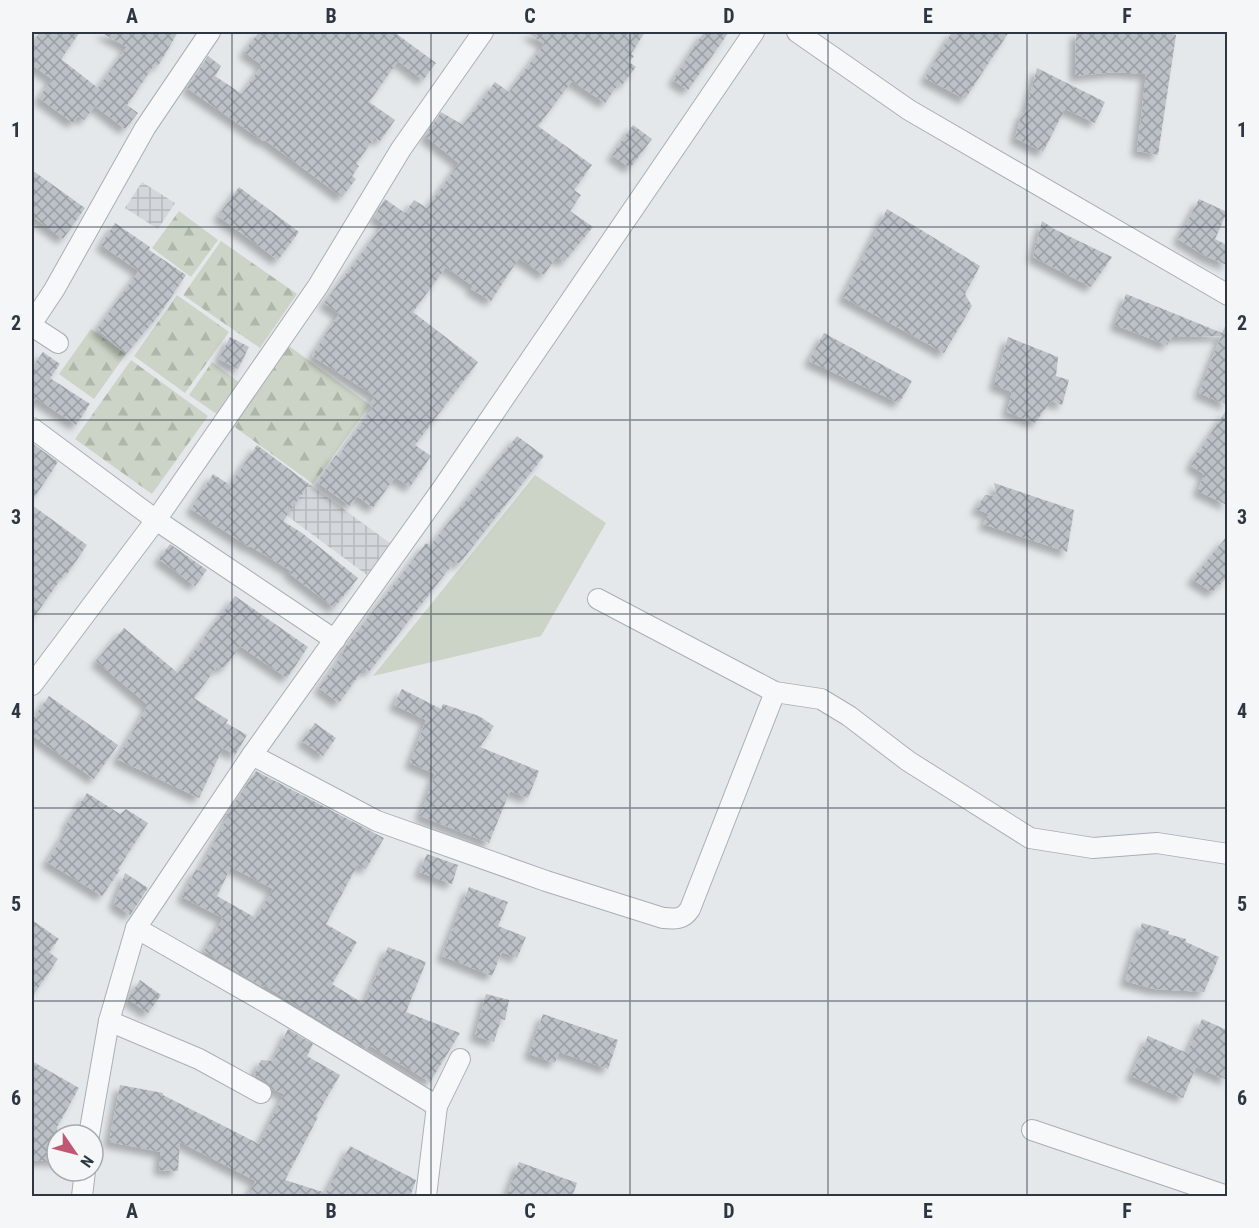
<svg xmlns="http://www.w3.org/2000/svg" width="1259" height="1228" font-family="'Roboto Condensed',sans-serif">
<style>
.industrial{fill:url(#industrial-grid)}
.grass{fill:#cbd4c6}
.forest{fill:url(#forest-firs)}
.building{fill:url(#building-cross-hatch);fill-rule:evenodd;filter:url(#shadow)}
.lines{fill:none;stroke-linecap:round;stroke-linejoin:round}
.street-casing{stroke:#aaafb5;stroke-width:22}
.street{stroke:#f7f8f9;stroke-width:20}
.grid{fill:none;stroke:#2e3741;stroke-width:1.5;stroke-opacity:0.55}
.neatline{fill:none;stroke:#2e3741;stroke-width:2}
.grid-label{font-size:20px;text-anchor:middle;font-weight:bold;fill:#2e3741}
</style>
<defs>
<pattern id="industrial-grid" width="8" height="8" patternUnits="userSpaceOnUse" patternTransform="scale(1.5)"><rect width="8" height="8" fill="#d3d7dc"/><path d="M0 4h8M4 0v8" fill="none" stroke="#b5b9be"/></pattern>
<pattern id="forest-firs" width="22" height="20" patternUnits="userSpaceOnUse" patternTransform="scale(1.5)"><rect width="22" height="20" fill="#cbd4c6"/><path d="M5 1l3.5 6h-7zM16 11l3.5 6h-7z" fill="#afb7ab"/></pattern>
<pattern id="building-cross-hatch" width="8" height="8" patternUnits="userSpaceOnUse" patternTransform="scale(1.5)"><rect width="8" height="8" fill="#bcc1c7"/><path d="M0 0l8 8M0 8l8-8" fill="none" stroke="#999ea3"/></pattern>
<filter id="shadow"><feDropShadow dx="-5.5" dy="5.5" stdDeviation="3" flood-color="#0004"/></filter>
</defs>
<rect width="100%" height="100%" fill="#e4e8eb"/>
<!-- industrial -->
<g class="industrial">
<path d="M142,182L175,203L158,229L125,208Z"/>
<path d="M309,484L390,543L367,575L286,515Z"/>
</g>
<!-- grass -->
<path class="grass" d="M535,475L606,523L541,636L373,676Z"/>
<!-- forest -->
<g class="forest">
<path d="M179,211L218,240L191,277L152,248Z"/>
<path d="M221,241L297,294L260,348L183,295Z"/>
<path d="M177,295L229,332L185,393L134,356Z"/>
<path d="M91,329L126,354L94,399L59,374Z"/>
<path d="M289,346L370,405L313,484L232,425Z"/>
<path d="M131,360L208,416L152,494L75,439Z"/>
<path d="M212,362L240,383L218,415L189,395Z"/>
</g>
<!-- building -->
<g class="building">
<path d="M40,32H80L61,59L98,88L127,47L100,32H178L158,66L155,64L127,105L138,113L125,129L95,106L84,120L78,116L73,123L39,98L52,79L32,65V43Z"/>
<path d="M259,32H394L436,63L423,80L398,61L369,102L395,120L380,141L375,137L356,164L359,166L352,176L356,179L342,197L265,140L263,141L187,88L208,56L221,66L215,76L242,94L262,65L244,52Z"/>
<path d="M527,32H645L631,54L634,56L629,62L636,67L622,85L619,83L605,103L572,81L538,126L592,165L574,190L581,195L570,211L593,227L564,262L556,257L544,275L519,258L491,301L471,289L473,286L446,267L413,312L478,362L415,445L431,456L410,487L395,477L373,508L357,496L350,506L317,482L336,455L338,457L373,407L369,405L375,396L312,356L339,314L324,303L384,224L374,217L385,199L405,213L414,200L427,208L459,163L425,136L441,112L463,125L495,82L509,92L544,44Z"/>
<path d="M704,32H729L688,90L673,80Z"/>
<path d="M952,32H1009L965,99L925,78Z"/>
<path d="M1076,32H1162L1176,35L1158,155L1137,151L1146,74L1116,72L1075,76Z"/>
<path d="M1037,68L1105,102L1095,123L1065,109L1043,152L1015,138L1022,112L1025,113Z"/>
<path d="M633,125L652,139L630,168L612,155Z"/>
<path d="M32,170L85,208L63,239L32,216Z"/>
<path d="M239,187L299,232L278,260L218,216Z"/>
<path d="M1199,199L1227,212L1215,239L1227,245V265L1205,256L1178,239Z"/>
<path d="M887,209L980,266L965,294L972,306L944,353L843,297Z"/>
<path d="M1042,221L1056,230L1112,257L1091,287L1033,257Z"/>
<path d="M115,223L150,247L149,250L186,275L159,315L126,354L97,329L139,271L101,245Z"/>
<path d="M1126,294L1222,333L1227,322V405L1199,393L1221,336L1172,337L1167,345L1115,325Z"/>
<path d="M824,333L912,381L899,403L809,361Z"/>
<path d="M230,337L249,347L238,369L219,359Z"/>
<path d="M1008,337L1058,357L1056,376L1069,380L1062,405L1051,401L1035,423L1007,412L1012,392L994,385Z"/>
<path d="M43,352L60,364L50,378L90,404L76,425L36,398L32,404V365L33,366Z"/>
<path d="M1227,409V505L1198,491L1204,474L1191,466L1197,452L1198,453Z"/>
<path d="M517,436L544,456L459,564L455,561L369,672L364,668L339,703L319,688L344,652L342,651L426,543L430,546Z"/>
<path d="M32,443L58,462L32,501Z"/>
<path d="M257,445L309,484L283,521L302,533L358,578L334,608L289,573L291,571L250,546L249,547L191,509L213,474L230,485Z"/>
<path d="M994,483L1074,510L1067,552L983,524L989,514L976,509L985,495L997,496Z"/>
<path d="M32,505L87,545L67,574L65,573L32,620Z"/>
<path d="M1227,536V578L1212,592L1192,579Z"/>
<path d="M170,544L207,570L195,586L159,559Z"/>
<path d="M235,596L308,647L287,678L240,646L225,667L216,668L194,698L228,720L226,723L247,735L235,755L223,748L199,798L117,759L148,705L96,661L124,628L178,673Z"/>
<path d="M402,689L441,709L443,704L479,716L494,726L480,747L539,771L528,798L510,791L489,843L420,816L435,774L410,763L426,720L394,705Z"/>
<path d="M49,696L118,745L94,779L32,735V720Z"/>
<path d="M315,723L336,738L323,756L302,741Z"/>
<path d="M256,771L384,838L366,869L358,864L326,924L357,942L332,984L364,1004L388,947L426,962L406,1012L460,1033L430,1082L369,1045L366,1049L264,985L263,987L217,960V959L204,951L223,918L182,897L196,869L199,871L228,816L226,815ZM231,867L273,889L256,918L217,896Z"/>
<path d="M87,793L120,814L126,809L148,823L118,869L120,870L102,896L47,862L69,826L66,825Z"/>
<path d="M427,854L458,865L452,884L419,872Z"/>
<path d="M125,873L148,888L130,915L114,904Z"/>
<path d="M469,887L508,902L498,926L526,937L517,958L502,952L492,976L442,956Z"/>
<path d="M32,920L59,939L49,952L58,959L32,997Z"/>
<path d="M1142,923L1169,931L1168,934L1186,939V942L1219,957L1204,992L1154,989L1125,981Z"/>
<path d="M140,980L161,995L148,1013L128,999Z"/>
<path d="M486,994L509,1000L505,1020L501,1019L494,1042L475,1036Z"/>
<path d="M543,1014L618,1040L608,1069L559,1052L555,1063L529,1054Z"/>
<path d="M1202,1019L1227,1030V1080L1196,1067L1183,1098L1131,1076L1148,1036L1187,1053Z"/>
<path d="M288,1029L313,1044L307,1056L340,1075L316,1116L318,1117L285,1180L326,1193L350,1146L416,1180L410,1197H246L256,1181L180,1142L178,1171L159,1170L161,1152L109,1142L120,1085L163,1093V1095L259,1144L284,1094L272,1089L267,1082L254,1075L261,1060L273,1061Z"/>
<path d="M32,1061L79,1088L57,1127V1163L48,1159L47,1161L32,1160Z"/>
<path d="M519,1162L577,1183L572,1197H506Z"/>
</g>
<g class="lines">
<defs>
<g id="street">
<path d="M797,32L909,110L1228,295"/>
<path d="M32,323L54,290L145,128L210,32"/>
<path d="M32,326L58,343"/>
<path d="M32,428L156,520L335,640"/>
<path d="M598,599L775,692L821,699L849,716L908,761L1030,838L1093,848L1157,843L1228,854"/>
<path d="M32,685L156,520L318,286L401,149L483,32"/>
<path d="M252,755L377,821L546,881L663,918C675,919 683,920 690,909L775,692"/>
<path d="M136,928L279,1010L437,1106"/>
<path d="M109,1021L199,1059L261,1093"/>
<path d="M1032,1130L1227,1196"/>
<path d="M89,1135L109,1021L136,928L252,755L442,489L754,32"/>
<path d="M82,1196L85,1171"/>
<path d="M426,1196L437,1106L460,1059"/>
</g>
</defs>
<!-- street casing -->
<use href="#street" class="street-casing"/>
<!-- street -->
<use href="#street" class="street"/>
</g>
<!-- grid -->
<path class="grid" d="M232,32V1196M431,32V1196M630,32V1196M828,32V1196M1027,32V1196M32,227H1228M32,420H1228M32,614H1228M32,808H1228M32,1001H1228"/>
<!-- border -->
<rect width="1259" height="1228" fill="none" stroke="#f4f6f8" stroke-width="66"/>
<!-- north arrow -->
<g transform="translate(75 1153) rotate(125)"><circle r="28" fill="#f4f6f8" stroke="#a5aaaf" stroke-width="1.5"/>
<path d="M0-4.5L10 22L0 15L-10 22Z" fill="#c15873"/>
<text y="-9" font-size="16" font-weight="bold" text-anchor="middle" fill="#2e3741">N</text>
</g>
<rect x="33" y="33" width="1193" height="1162" class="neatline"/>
<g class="grid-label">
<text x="132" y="23">A</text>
<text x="331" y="23">B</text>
<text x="530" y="23">C</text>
<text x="729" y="23">D</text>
<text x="928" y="23">E</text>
<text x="1127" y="23">F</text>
<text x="16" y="137">1</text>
<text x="1242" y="137">1</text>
<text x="16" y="330">2</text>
<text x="1242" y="330">2</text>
<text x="16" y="524">3</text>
<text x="1242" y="524">3</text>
<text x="16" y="718">4</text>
<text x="1242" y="718">4</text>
<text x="16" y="911">5</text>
<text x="1242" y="911">5</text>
<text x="16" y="1105">6</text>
<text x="1242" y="1105">6</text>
<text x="132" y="1218">A</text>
<text x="331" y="1218">B</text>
<text x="530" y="1218">C</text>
<text x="729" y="1218">D</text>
<text x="928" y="1218">E</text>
<text x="1127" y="1218">F</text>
</g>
</svg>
